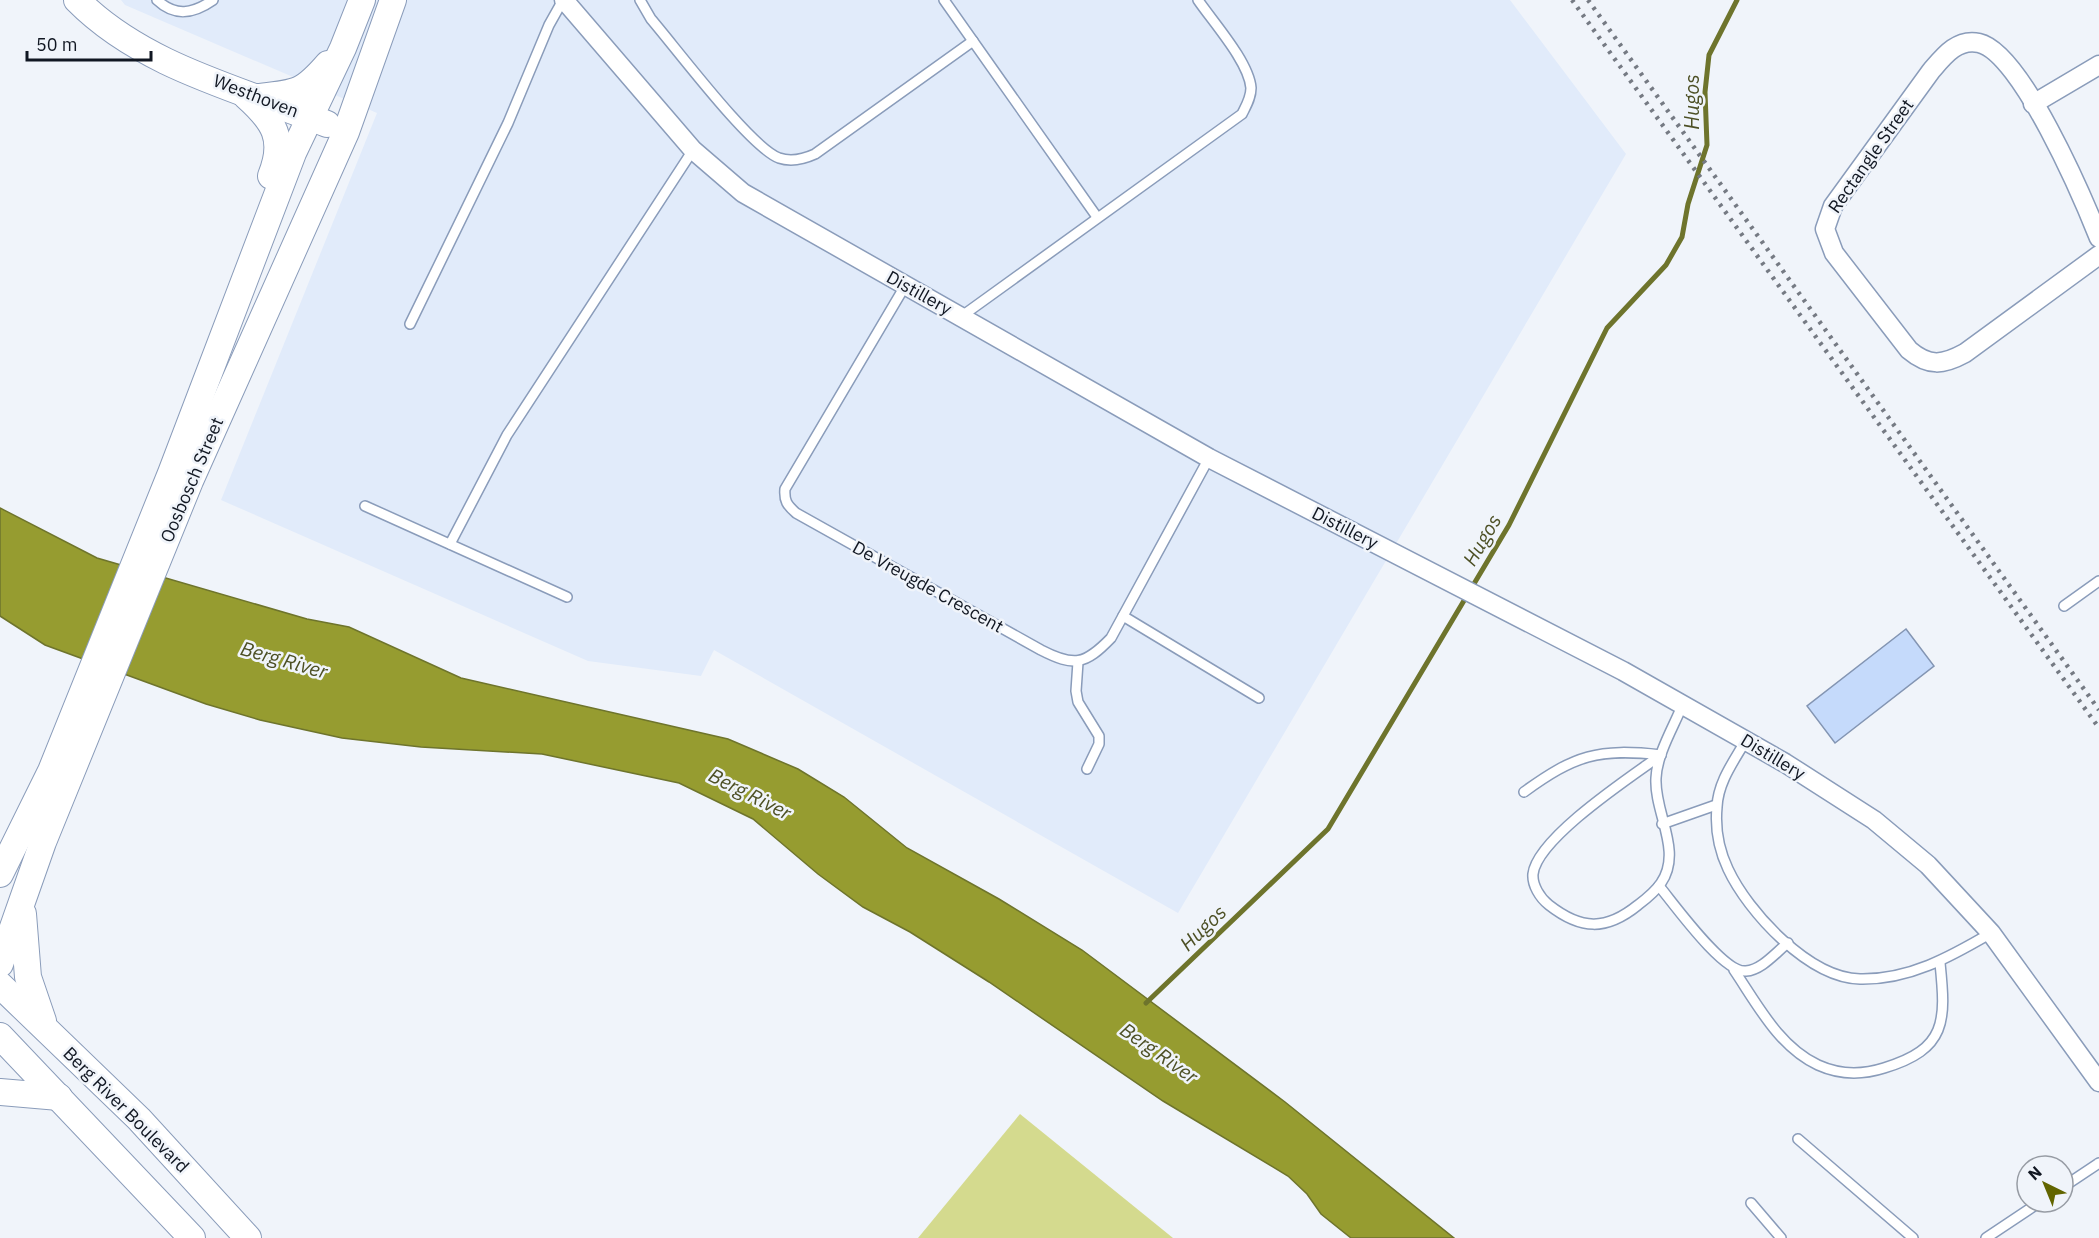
<svg xmlns="http://www.w3.org/2000/svg" width="2099" height="1238" font-family="'IBM Plex Sans',sans-serif">
<style>
.built{fill:#e1ebfa}
.green{fill:#d4da8e}
.water{fill:#969c30;stroke:#6e742c;stroke-width:1.5}
.lines{fill:none;stroke-linecap:round;stroke-linejoin:round}
.stream{stroke:#6e742c;stroke-width:5}
.building{fill:#c5dafb;stroke:#8395b3;stroke-width:1.5}
.lane-casing{stroke:#8a9cba;stroke-width:12}
.street-casing{stroke:#8a9cba;stroke-width:21}
.secondary-casing{stroke:#8a9cba;stroke-width:28}
.lane{stroke:#fff;stroke-width:9}
.street{stroke:#fff;stroke-width:18}
.secondary{stroke:#fff;stroke-width:26}
.rail{stroke:#757a83;stroke-width:4.5;stroke-dasharray:3 6;stroke-linecap:butt}
.labels{text-anchor:middle;stroke-width:5;stroke-linejoin:round;paint-order:stroke}
.street-label{font-size:18px;fill:#111722;stroke:#f0f4fa}
.water-label{font-size:20px;font-style:italic;fill:#4d5025;stroke:#f0f4fa}
</style>
<rect width="100%" height="100%" fill="#f0f4fa"/>
<!-- built -->
<path class="built" d="M121,0H1510L1626,154L1178,913L714,650L701,676L588,661L221,500L377,113L125,5Z"/>
<!-- green -->
<path class="green" d="M1020,1114L1173,1238H918Z"/>
<!-- water -->
<path class="water" d="M0,508L97,558L307,619L349,627L461,678L728,739L798,769L844,797L907,848L999,899L1082,950L1285,1102L1454,1238H1351L1321,1214L1307,1194L1288,1176L1163,1101L989,982L910,932L863,907L818,874L753,819L679,783L542,754L421,747L342,738L260,720L206,704L45,645L0,616Z"/>
<g class="lines">
<!-- stream -->
<path class="stream" d="M1146,1003L1328,829L1509,525L1607,328L1666,265L1682,237L1688,204L1707,145L1705,92L1709,55L1737,0"/>
</g>
<!-- building -->
<path class="building" d="M1906,629L1934,666L1835,743L1807,706Z"/>
<g class="lines">
<defs>
<g id="lane">
<path d="M157,0C175,17 193,14 213,0"/>
<path d="M640,0L651,19C676,48 750,147 779,158C791,162 804,159 815,154L973,41"/>
<path d="M944,0L1097,217"/>
<path d="M905,286L785,489C784,501 787,505 796,513L1041,650C1074,667 1085,665 1111,638L1209,458"/>
<path d="M962,316L1242,114C1246,106 1251,98 1251,88C1249,62 1213,22 1198,0"/>
<path d="M410,324L508,123L549,25L563,0"/>
<path d="M365,506L567,597"/>
<path d="M450,544L507,435L693,150"/>
<path d="M2064,606L2099,581"/>
<path d="M1123,616L1259,698"/>
<path d="M1078,662L1076,691L1078,702L1099,736V744L1087,769"/>
<path d="M1746,740C1734,761 1718,782 1717,807C1715,828 1719,850 1728,869C1748,912 1809,978 1860,979C1909,980 1950,957 1991,933"/>
<path d="M1661,755C1632,776 1537,838 1533,874C1532,885 1540,898 1549,905C1581,930 1606,931 1638,905C1646,899 1655,892 1661,883C1683,851 1654,813 1656,778C1657,754 1673,728 1682,706"/>
<path d="M1524,792C1575,755 1598,748 1661,755"/>
<path d="M1662,824L1716,805"/>
<path d="M1659,886C1674,904 1724,974 1746,971C1762,970 1776,952 1788,943"/>
<path d="M1734,970C1757,1004 1779,1047 1818,1065C1840,1075 1862,1075 1884,1068C1947,1049 1946,1021 1940,963"/>
<path d="M1798,1139L1913,1238"/>
<path d="M2063,1187L2099,1163"/>
<path d="M1751,1203L1781,1238"/>
<path d="M1986,1238L2040,1202"/>
</g>
<g id="street">
<path d="M564,0L693,150L743,193L1209,458L1623,671L1785,763L1874,820L1928,865L1991,933L2099,1082"/>
<path d="M2033,104L2099,65"/>
<path d="M2099,238C2083,198 2021,52 1979,43C1957,38 1943,57 1931,71L1833,206L1825,229L1834,253L1909,350C1929,367 1943,365 1965,353L2099,255"/>
</g>
<g id="secondary">
<path d="M77,0C143,67 243,90 327,124"/>
<path d="M246,96C274,121 286,139 271,176"/>
<path d="M259,97C297,93 303,93 328,64"/>
<path d="M0,874L51,771L171,473L293,153L343,48L362,0"/>
<path d="M23,914L28,977L43,1021"/>
<path d="M0,964L43,842L190,481L346,132L393,0"/>
<path d="M0,985L139,1119L248,1238"/>
<path d="M0,1036L192,1238"/>
<path d="M0,1092L59,1097"/>
</g>
</defs>
<!-- lane casing -->
<use href="#lane" class="lane-casing"/>
<!-- street casing -->
<use href="#street" class="street-casing"/>
<!-- secondary casing -->
<use href="#secondary" class="secondary-casing"/>
<!-- lane -->
<use href="#lane" class="lane"/>
<!-- street -->
<use href="#street" class="street"/>
<!-- secondary -->
<use href="#secondary" class="secondary"/>
<!-- rail -->
<g class="rail">
<path d="M1572,0L2099,728"/>
<path d="M1588,0L2099,710"/>
</g>
</g>
<g class="labels">
<!-- street labels -->
<g class="street-label">
<text transform="translate(256 96) rotate(21)" y="6">Westhoven</text>
<text transform="translate(1871 156) rotate(-55)" y="6">Rectangle Street</text>
<text transform="translate(919 293) rotate(29)" y="6">Distillery</text>
<text transform="translate(192 480) rotate(-67)" y="6">Oosbosch Street</text>
<text transform="translate(1345 528) rotate(27)" y="6">Distillery</text>
<text transform="translate(928 587) rotate(29)" y="6">De Vreugde Crescent</text>
<text transform="translate(1773 757) rotate(31)" y="6">Distillery</text>
<text transform="translate(126 1110) rotate(45)" y="6">Berg River Boulevard</text>
</g>
<!-- water labels -->
<g class="water-label">
<text transform="translate(1692 102) rotate(-90)" y="7">Hugos</text>
<text transform="translate(1482 540) rotate(-60)" y="7">Hugos</text>
<text transform="translate(284 660) rotate(16)" y="7">Berg River</text>
<text transform="translate(750 794) rotate(27)" y="7">Berg River</text>
<text transform="translate(1203 928) rotate(-44)" y="7">Hugos</text>
<text transform="translate(1159 1053) rotate(35)" y="7">Berg River</text>
</g>
</g>
<!-- north arrow -->
<g transform="translate(2045 1184) rotate(317)"><circle r="28" fill="#f0f4fa" stroke="#979ca4" stroke-width="1.5"/>
<path d="M0-4.5L10 22L0 15L-10 22Z" fill="#626500"/>
<text y="-9" font-size="16" font-weight="bold" text-anchor="middle" fill="#111722">N</text>
</g>
<!-- scale -->
<path d="M27 51v9h124v-9" fill="none" stroke="#111722" stroke-width="3"/>
<text x="36" y="51" font-size="18" fill="#111722" stroke="#f0f4fa" stroke-width="4.5" paint-order="stroke">50 m</text>
</svg>
